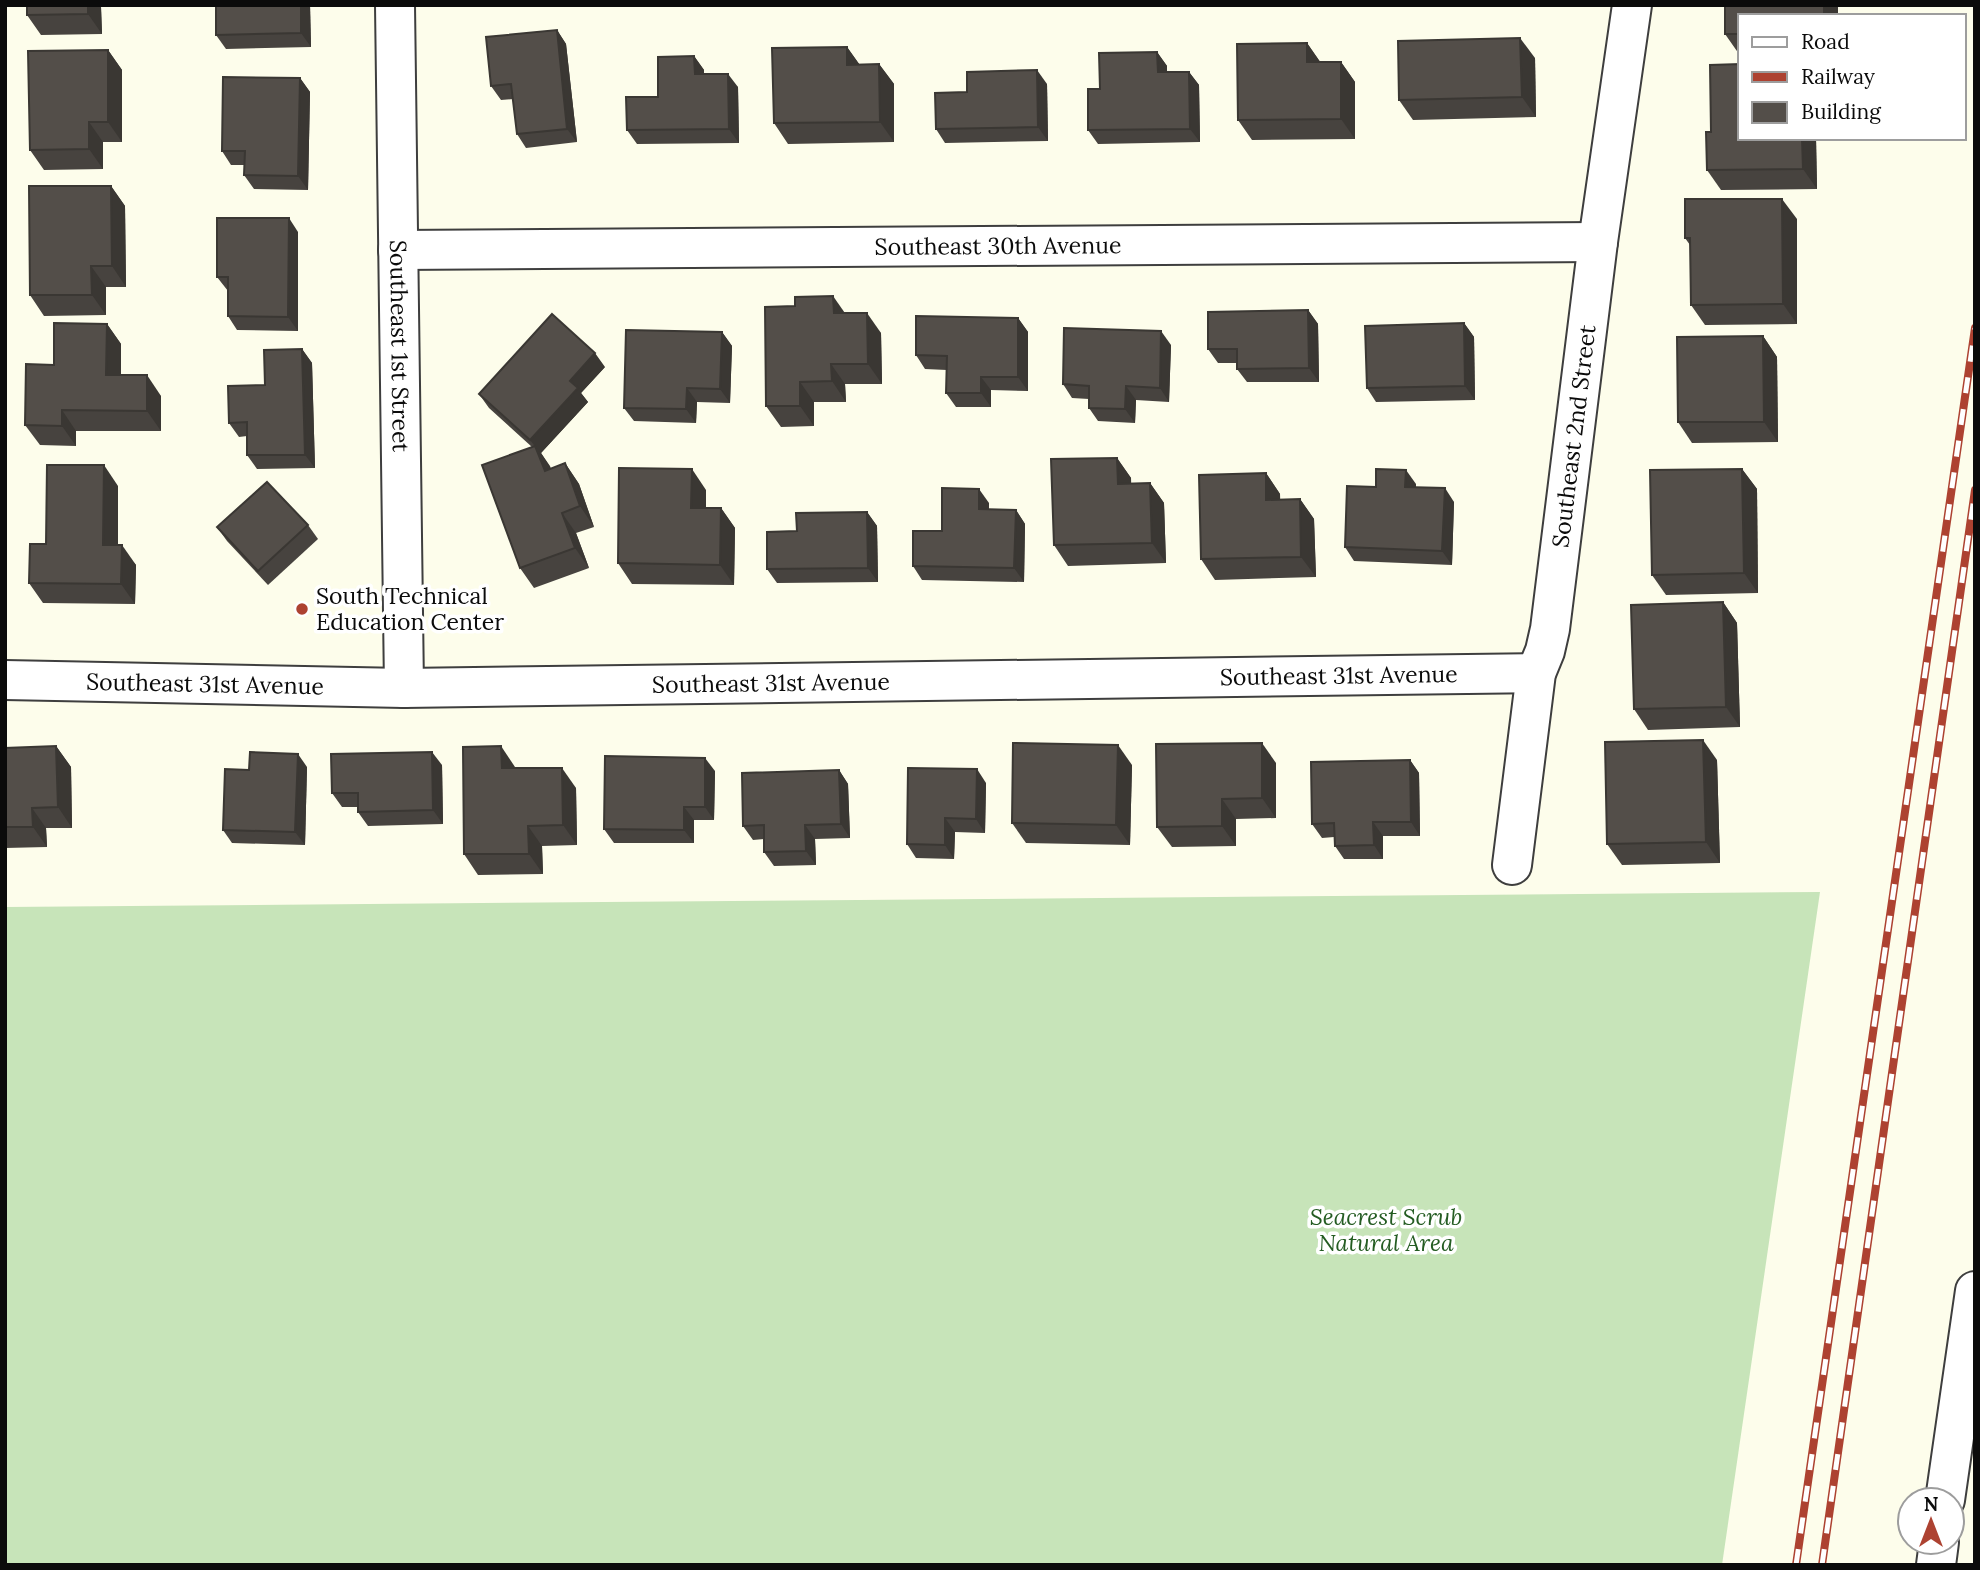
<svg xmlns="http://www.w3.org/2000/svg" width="1980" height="1570" font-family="Lora,serif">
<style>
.grass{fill:#c7e4b9}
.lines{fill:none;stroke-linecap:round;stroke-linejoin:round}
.minor-casing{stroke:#3e3e3e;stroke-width:42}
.tertiary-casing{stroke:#3e3e3e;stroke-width:42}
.minor{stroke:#fff;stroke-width:38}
.tertiary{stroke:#fff;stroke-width:38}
.rail-casing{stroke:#ad4231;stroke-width:8}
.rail{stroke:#fff;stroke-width:5;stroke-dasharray:16;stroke-linecap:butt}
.wall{fill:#47433f}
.shaded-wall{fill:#3a3733}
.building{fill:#534e49;stroke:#3a3733;stroke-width:2}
.poi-dot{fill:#ad4231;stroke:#fff;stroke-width:2.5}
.labels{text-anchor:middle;stroke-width:7;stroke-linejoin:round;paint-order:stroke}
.street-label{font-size:23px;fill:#0b0b0b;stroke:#fff}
.poi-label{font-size:23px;fill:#0b0b0b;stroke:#fff;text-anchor:start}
.park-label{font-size:23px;font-style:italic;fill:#245c22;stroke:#fff}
</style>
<rect width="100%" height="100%" fill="#fdfdeb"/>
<!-- grass -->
<path class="grass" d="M1820,892L1722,1565H5V907Z"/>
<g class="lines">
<defs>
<g id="minor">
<path id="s1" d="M395,5L404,688"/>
<path id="s2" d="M398,250L1598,242"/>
<path id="s3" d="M5,680L404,688L1536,673"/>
<path id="s4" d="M1512,865L1536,673L1545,651L1550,629L1598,242L1632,5"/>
</g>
<g id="tertiary">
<path d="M1945,1500L1975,1291"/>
<path d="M1936,1565L1939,1542"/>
</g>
</defs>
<!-- minor casing -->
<use href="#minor" class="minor-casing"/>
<!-- tertiary casing -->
<use href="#tertiary" class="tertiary-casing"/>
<!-- minor -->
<use href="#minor" class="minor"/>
<!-- tertiary -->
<use href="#tertiary" class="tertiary"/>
<defs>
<g id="rail">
<path d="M1796,1565L1975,328"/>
<path d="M1822,1565L1975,490"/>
</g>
</defs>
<!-- rail casing -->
<use href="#rail" class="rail-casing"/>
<!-- rail -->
<use href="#rail" class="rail"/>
</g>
<!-- wall -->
<g class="wall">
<path d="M27,5H121V7H101L102,34L41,35L27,15Z"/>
<path d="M216,5H310L311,47L226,49L216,35Z"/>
<path d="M1725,5H1838V16H1740L1739,54L1725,34Z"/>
<path d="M557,30L566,44L577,142L526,148L517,134L513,99L501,100L491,86Z"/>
<path d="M1307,43L1320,62H1341L1355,82V139L1252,140L1238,120Z"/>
<path d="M847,47L859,64H879L894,84V142L788,144L774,123Z"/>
<path d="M108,50L122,70V142H103V169L44,170L30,150Z"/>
<path d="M1157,52L1167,66V72H1189L1199,85L1200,142L1098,144L1088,130L1100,89Z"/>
<path d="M694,56L704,70V74L738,87L739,143L637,144L627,130Z"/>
<path d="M1535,58L1536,117L1413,120L1399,100Z"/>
<path d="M300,78L310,92L308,190L254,189L244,175V165H231L222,151Z"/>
<path d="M1047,84L1048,141L945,143L936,129Z"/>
<path d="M1740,138H1816L1817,189L1721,190L1707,170Z"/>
<path d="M111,186L125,206L126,287H106V315L44,316L30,295Z"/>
<path d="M1797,219V324L1705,325L1691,305L1690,245L1685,238Z"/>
<path d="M298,232V331L237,330L228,316V291L217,277Z"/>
<path d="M795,306L845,313L881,333L882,384H845L846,402H814V426L781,427L766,406Z"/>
<path d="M1308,310L1318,324L1319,382H1247L1237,369V363H1218L1208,349Z"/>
<path d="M1018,318L1028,332V391L991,390V407H956L946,393L947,370L925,369L916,355Z"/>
<path d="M1464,323L1474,337L1475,400L1376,402L1367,388Z"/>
<path d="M107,324L121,344V375L161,396V431H76V446L40,445L25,425Z"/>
<path d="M722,332L732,346L730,403L697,402L696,423L634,421L624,408Z"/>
<path d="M1763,336L1777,357L1778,442L1692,443L1678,422Z"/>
<path d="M1171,345L1169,402L1136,400L1135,423L1098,421L1089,408V399L1072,398L1063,384Z"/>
<path d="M302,349L312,363L315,468L257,469L247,455V436L239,437L229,423L265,385Z"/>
<path d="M605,367L581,393L588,402L541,453L551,469L565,463L579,484L594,527L576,533L589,568L534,588L520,568L532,447L489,408L479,394Z"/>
<path d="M1117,458L1131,478V484L1150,483L1164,503L1166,563L1068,566L1054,545Z"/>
<path d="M1742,469L1757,489L1758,593L1666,595L1652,575Z"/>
<path d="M1266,473L1280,494V500L1300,499L1314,519L1316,577L1215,580L1201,559Z"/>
<path d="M1416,484V487L1454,502L1452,565L1354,561L1345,547L1376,487Z"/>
<path d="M118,486V545L136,565L135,604L43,603L29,583L46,544Z"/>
<path d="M706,490V508H721L735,528L734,585L632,584L618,563Z"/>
<path d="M989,503V510H1016L1025,524L1024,582L922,580L913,566L942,531Z"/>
<path d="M867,512L877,526L878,582L777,583L767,569L797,531Z"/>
<path d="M308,525L318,539L268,585L227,541L217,527Z"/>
<path d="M1723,602L1737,623L1740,727L1648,730L1634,709Z"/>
<path d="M56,746L71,767L72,828H46L47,847L5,848V748Z"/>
<path d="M1410,760L1419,773L1420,836H1383V859H1344L1335,846L1334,837L1322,838L1312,824Z"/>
<path d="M1717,760L1720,863L1622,865L1607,844Z"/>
<path d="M1276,763V818L1236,819V846L1172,847L1157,827Z"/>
<path d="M442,765L443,824L368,826L358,812V807H342L332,793Z"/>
<path d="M1132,765L1130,845L1026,843L1012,823Z"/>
<path d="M307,767L305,845L232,843L223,830L249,770Z"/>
<path d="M515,767V768L576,788L577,845L542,846L543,874L478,875L464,854Z"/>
<path d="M839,770L848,784L850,838L815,839L816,865L774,866L764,852V839L753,840L743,826Z"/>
<path d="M715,771L714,820H694V843H614L604,829Z"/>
<path d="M986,783L985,833L955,832L954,859L916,858L907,844Z"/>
</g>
<!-- shaded-wall -->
<g class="shaded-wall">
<path d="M88,5H100L101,7L102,34L88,14Z"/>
<path d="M301,5H310L311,47L301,33Z"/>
<rect x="1824" y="5" width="14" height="11"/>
<path d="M557,30L566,44L577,142L567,129Z"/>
<path d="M1520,38L1535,58L1536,117L1522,97Z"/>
<path d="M1307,43L1321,63L1307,62Z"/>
<path d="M847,47L862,68L847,65Z"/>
<path d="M108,50L122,70V142L108,122Z"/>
<path d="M1157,52L1167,66V85L1158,72Z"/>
<path d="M694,56L704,70V87L695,74Z"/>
<path d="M1341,62L1355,82V139L1341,119Z"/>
<path d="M879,64L894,84V142L880,122Z"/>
<path d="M1037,70L1047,84L1048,141L1038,127Z"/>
<path d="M1189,72L1199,85L1200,142L1190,129Z"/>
<path d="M728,74L738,87L739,143L729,129Z"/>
<path d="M300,78L310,92L308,190L298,176Z"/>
<path d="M89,122L103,142V169L89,149Z"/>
<path d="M1802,138H1816L1817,189L1803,169Z"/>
<path d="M111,186L125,206L126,287L112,266Z"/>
<path d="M1782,199L1797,219V324L1783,304Z"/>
<path d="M289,218L298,232V331L288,317Z"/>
<path d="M91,266L106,287V315L92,295Z"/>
<path d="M833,296L847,316L834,313Z"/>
<path d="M1308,310L1318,324L1319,382L1309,368Z"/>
<path d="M867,313L881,333L882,384L868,364Z"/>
<path d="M1018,318L1028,332V391L1018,377Z"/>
<path d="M1464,323L1474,337L1475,400L1465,386Z"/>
<path d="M107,324L121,344V396L106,375Z"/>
<path d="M1161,331L1171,345L1169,402L1160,388Z"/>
<path d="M722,332L732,346L730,403L720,389Z"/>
<path d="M1763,336L1777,357L1778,442L1764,422Z"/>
<path d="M302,349L312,363L315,468L305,455Z"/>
<path d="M595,353L605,367L581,393L588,402L541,453L550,466L559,491L545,471L537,449L530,440L570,381Z"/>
<path d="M831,364L845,384L846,402L832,381Z"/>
<path d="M147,375L161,396V431L147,411Z"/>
<path d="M981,377L991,390V407L981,393Z"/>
<path d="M800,382L814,402V426L800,406Z"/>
<path d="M1126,386L1136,400L1135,423L1125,409Z"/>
<path d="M687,388L697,402L696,423L686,409Z"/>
<path d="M62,410L76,431V446L62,426Z"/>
<path d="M1117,458L1131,478L1132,504L1118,484Z"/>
<path d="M565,463L579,484L594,527L580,506Z"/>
<path d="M104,465L118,486V565L103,545Z"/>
<path d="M692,469L706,490V528L691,508Z"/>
<path d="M1742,469L1757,489L1758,593L1744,573Z"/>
<path d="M1406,470L1416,484L1415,501L1405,487Z"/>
<path d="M1266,473L1280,494L1281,521L1266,500Z"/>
<path d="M1150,483L1164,503L1166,563L1152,543Z"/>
<path d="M1445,488L1454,502L1452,565L1442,551Z"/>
<path d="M979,489L989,503L988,523L979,509Z"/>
<path d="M1300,499L1314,519L1316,577L1301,557Z"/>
<path d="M721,508L735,528L734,585L720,565Z"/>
<path d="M1016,510L1025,524L1024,582L1014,568Z"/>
<path d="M867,512L877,526L878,582L868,568Z"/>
<path d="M562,513L576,533L589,568L575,548Z"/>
<path d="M122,545L136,565L135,604L121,584Z"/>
<path d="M1723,602L1737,623L1740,727L1726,707Z"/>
<path d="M1703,740L1717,760L1720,863L1706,842Z"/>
<path d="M1262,743L1276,763V818L1262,798Z"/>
<path d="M1118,745L1132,765L1130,845L1116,825Z"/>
<path d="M56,746L71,767L72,828L58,807Z"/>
<path d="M501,746L515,767L516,789L502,768Z"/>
<path d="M432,752L442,765L443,824L433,810Z"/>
<path d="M298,754L307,767L305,845L295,832Z"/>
<path d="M705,758L715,771L714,820L705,807Z"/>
<path d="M1410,760L1419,773L1420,836L1411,822Z"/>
<path d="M562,768L576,788L577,845L563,825Z"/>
<path d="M977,769L986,783L985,833L976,819Z"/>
<path d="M839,770L848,784L850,838L841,824Z"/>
<path d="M1222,799L1236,819V846L1222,826Z"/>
<path d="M684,807L694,820V843L684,830Z"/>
<path d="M32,808L46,828L47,847L33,827Z"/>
<path d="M945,818L955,832L954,859L945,845Z"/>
<path d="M1373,822L1383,836V859L1374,845Z"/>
<path d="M805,825L815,839L816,865L806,851Z"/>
<path d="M528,826L542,846L543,874L529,854Z"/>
</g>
<!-- building -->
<g class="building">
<path d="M27,5H88V14L27,15Z"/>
<path d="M216,5H301V33L216,35Z"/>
<path d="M1725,5H1824V16H1740V34H1725Z"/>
<path d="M557,30L567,129L517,134L511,84L491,86L486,37Z"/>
<path d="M1520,38L1522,97L1399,100L1398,41Z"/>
<path d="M1307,43V62H1341V119L1238,120L1237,44Z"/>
<path d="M847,47V65L879,64L880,122L774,123L772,48Z"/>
<path d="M108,50V122H89V149L30,150L28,51Z"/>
<path d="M1157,52L1158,72H1189L1190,129L1088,130V89H1100L1099,53Z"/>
<path d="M694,56L695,74H728L729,129L627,130L626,97H658V57Z"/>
<path d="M1740,64V138H1802L1803,169L1707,170L1706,132H1711L1710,65Z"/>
<path d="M1037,70L1038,127L936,129L935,93L967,92V72Z"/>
<path d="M223,77L300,78L298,176L244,175L245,151H222Z"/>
<path d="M29,186H111L112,266H91L92,295H30Z"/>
<path d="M1685,199H1782L1783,304L1691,305L1690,238H1685Z"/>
<path d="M217,218H289L288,317L228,316V277H217Z"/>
<path d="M833,296L834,313H867L868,364H831L832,381L800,382V406H766L765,307L795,306V297Z"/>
<path d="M1308,310L1309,368L1237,369V349H1208V312Z"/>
<path d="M552,314L595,353L570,381L578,388L530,440L479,394Z"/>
<path d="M916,316L1018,318V377H981V393H946L947,356L916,355Z"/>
<path d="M54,323L107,324L106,375H147V411L62,410V426L25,425L26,364L54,365Z"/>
<path d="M1464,323L1465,386L1367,388L1365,326Z"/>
<path d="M1064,328L1161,331L1160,388L1126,386L1125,409L1089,408V386L1063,384Z"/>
<path d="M626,330L722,332L720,389L687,388L686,409L624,408Z"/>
<path d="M1763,336L1764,422H1678L1677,337Z"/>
<path d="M302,349L305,455H247V422L229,423L228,386L265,385L264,350Z"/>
<path d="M535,446L545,471L565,463L580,506L562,513L575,548L520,568L482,465Z"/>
<path d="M1117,458L1118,484L1150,483L1152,543L1054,545L1051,459Z"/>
<path d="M47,465H104L103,545H122L121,584L29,583L30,544H46Z"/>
<path d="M619,468L692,469L691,508H721L720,565L618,563Z"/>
<path d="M1376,469L1406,470L1405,487L1445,488L1442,551L1345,547L1347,486L1376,487Z"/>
<path d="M1742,469L1744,573L1652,575L1650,470Z"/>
<path d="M1266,473V500L1300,499L1301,557L1201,559L1199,475Z"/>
<path d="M267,482L308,525L258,571L217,527Z"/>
<path d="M942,488L979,489V509L1016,510L1014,568L913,566V531H942Z"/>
<path d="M867,512L868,568L767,569V532L797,531L796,513Z"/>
<path d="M1723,602L1726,707L1634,709L1631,605Z"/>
<path d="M1703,740L1706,842L1607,844L1605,742Z"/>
<path d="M1013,743L1118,745L1116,825L1012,823Z"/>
<path d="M1262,743V798L1222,799V826L1157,827L1156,744Z"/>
<path d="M56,746L58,807L32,808L33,827H5V748Z"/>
<path d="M501,746L502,768H562L563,825L528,826L529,854H464L463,747Z"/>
<path d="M250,752L298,754L295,832L223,830L225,769L249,770Z"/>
<path d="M432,752L433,810L358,812V793H332L331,754Z"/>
<path d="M605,756L705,758V807H684V830L604,829Z"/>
<path d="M1410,760L1411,822H1373L1374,845L1335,846L1334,823L1312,824L1311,762Z"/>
<path d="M908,768L977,769L976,819L945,818V845L907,844Z"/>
<path d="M839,770L841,824L805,825L806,851L764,852V825L743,826L742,773Z"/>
</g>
<!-- markers -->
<circle class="poi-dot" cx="302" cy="609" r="7"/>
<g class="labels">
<!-- street labels -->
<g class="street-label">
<text dy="8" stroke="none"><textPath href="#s2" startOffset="600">Southeast 30th Avenue</textPath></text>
<text dy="8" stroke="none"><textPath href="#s1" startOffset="341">Southeast 1st Street</textPath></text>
<text dy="8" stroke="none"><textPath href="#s4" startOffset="434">Southeast 2nd Street</textPath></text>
<text dy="8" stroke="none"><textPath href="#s3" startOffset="1334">Southeast 31st Avenue</textPath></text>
<text dy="8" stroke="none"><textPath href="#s3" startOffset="766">Southeast 31st Avenue</textPath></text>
<text dy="8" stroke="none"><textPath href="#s3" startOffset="200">Southeast 31st Avenue</textPath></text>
</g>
<!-- poi labels -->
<g class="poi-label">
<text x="316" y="604">South Technical<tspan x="316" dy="26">Education Center</tspan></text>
</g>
<!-- park labels -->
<g class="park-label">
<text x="1386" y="1225">Seacrest Scrub<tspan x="1386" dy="26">Natural Area</tspan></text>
</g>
</g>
<!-- border -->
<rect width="1980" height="1570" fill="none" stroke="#0b0b0b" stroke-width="14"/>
<!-- legend -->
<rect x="1738" y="14" width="228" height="126" fill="#ffffff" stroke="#9d9d9d" stroke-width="2"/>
<rect x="1752" y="37" width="35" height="10" fill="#ffffff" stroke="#9d9d9d" stroke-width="2"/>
<text x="1801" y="49" font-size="21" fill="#0b0b0b">Road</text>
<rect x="1752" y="72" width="35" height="10" fill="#ad4231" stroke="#9d9d9d" stroke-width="2"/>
<text x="1801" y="84" font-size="21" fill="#0b0b0b">Railway</text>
<rect x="1752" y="102" width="35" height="21" fill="#534e49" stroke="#9d9d9d" stroke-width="2"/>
<text x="1801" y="119" font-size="21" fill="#0b0b0b">Building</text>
<!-- north arrow -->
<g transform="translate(1931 1521)"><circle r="33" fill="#ffffff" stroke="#9d9d9d" stroke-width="2"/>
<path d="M0-5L12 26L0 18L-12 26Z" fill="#ad4231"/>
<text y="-10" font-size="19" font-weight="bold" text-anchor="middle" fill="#0b0b0b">N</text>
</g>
</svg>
